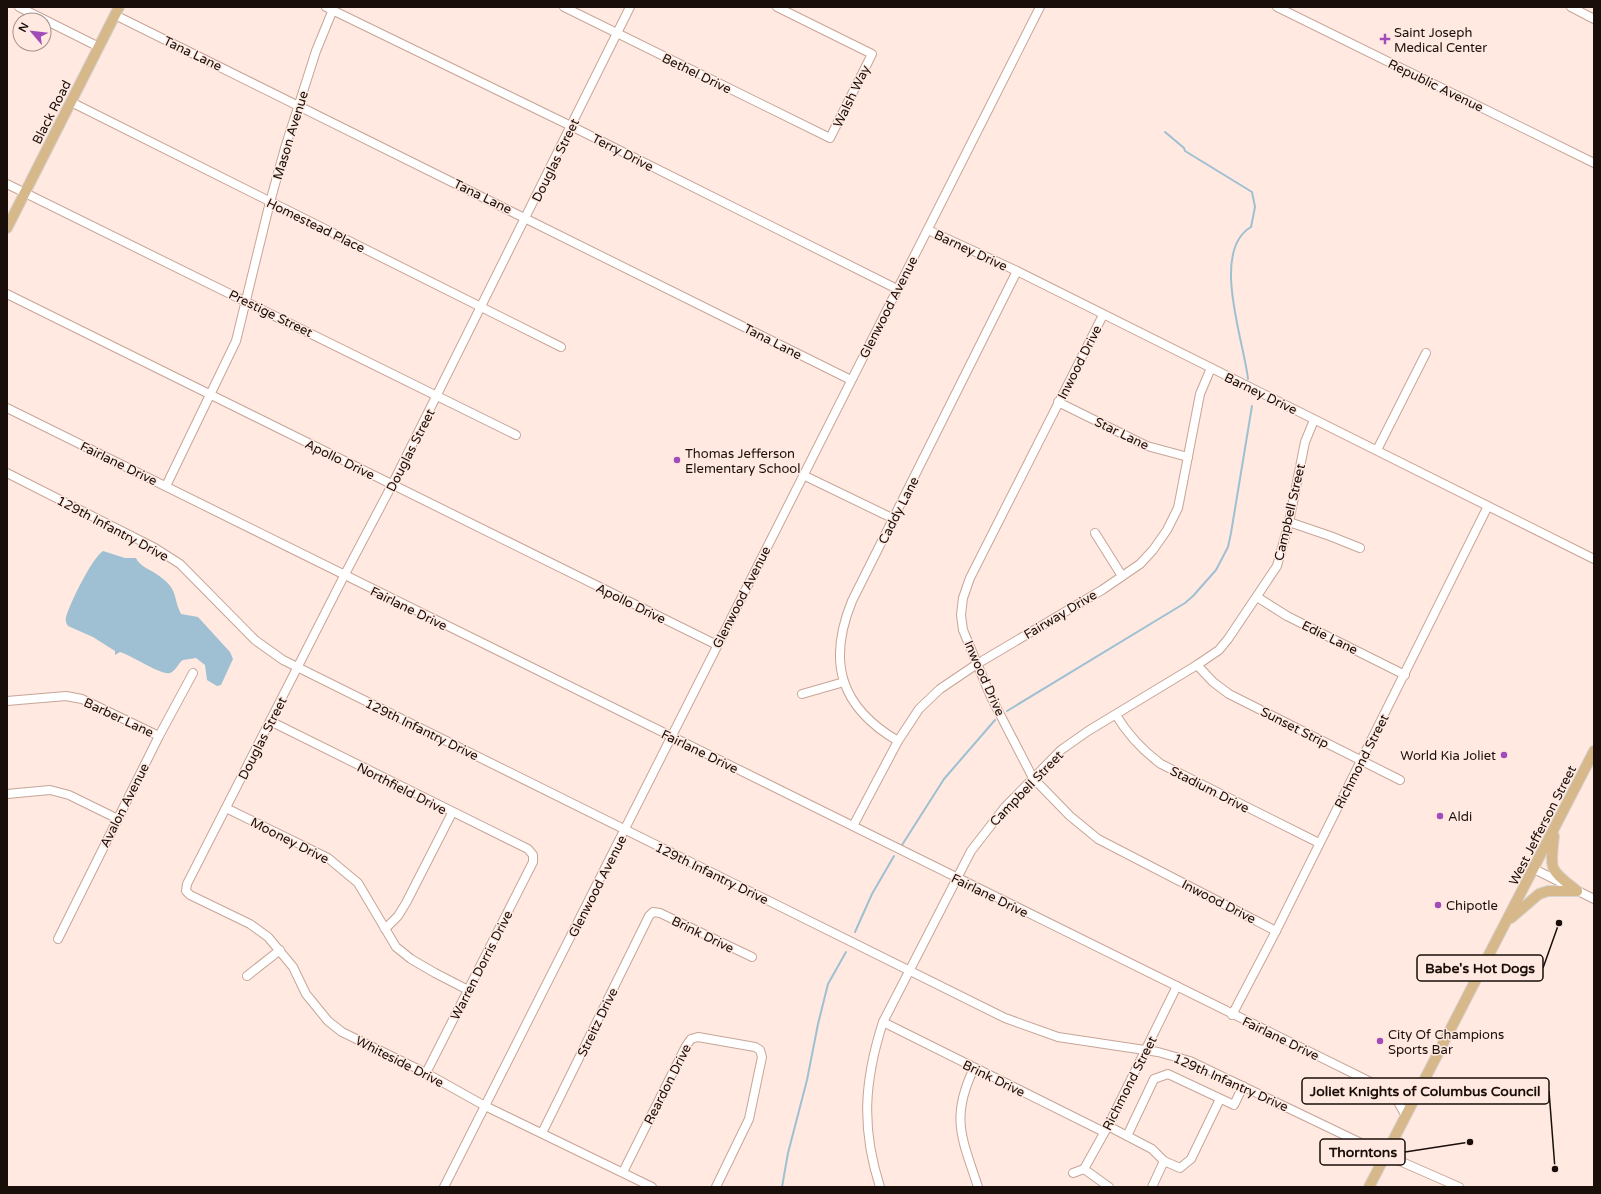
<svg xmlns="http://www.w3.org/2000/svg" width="1601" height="1194" font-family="'Varela Round',sans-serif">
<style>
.water{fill:#9ec0d2}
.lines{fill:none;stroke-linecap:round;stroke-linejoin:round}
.stream{stroke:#9ec0d2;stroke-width:2}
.minor-casing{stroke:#c7a597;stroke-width:10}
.major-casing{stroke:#d6d4d3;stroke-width:12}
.minor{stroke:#fff;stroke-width:8}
.major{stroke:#d6b88b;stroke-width:10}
.poi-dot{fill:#a24cb9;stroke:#ffe9e0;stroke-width:1.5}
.labels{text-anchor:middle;stroke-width:3;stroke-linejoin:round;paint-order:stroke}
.poi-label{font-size:13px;fill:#190e09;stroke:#ffe9e0;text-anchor:start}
.street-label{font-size:13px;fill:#190e09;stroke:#ffe9e0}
.leader{fill:none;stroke:#190e09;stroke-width:1.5}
.callout-dot{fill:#190e09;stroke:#ffe9e0;stroke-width:1.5}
.callout{fill:#ffe9e0;stroke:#190e09;stroke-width:1.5}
.callout-label{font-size:14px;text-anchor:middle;font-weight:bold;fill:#190e09}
</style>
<rect width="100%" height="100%" fill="#ffe9e0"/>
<!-- water -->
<path class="water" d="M103,551L125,558H136C139,566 151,570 158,575C179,590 172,595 181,614L198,617L230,652L233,659L221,685L217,686L207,680L205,665L196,658L183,660C178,663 176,671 170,673C162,676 131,655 120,652L115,655V651L93,637L68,626C66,623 65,620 66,617C70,603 92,558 103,551Z"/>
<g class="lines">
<!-- stream -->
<g class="stream">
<path d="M1165,132L1184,148L1185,151L1252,192L1255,207L1251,227C1210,251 1244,341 1248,379"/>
<path d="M1007,711L1185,603L1193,596L1216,570L1228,547L1231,533L1252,406"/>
<path d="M902,845L944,779L995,720"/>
<path d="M855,932L872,894L894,856"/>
<path d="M782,1187L788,1153L807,1080L818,1024L828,984L846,952"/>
</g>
<defs>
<g id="minor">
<path d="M19,7L99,47"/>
<path d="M326,7L571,126L897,289"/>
<path d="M564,7L830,138L872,54L777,7"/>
<path d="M630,7L392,485L344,576L187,884L186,891L190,895L250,924L268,937L293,967L306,994L328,1021L342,1032L426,1073L485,1106L652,1187"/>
<path d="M1277,7L1594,163"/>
<path d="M1571,7L1594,19"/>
<path d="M115,15L851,380"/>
<path d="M71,102L561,347"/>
<path d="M7,184L516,435"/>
<path d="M928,230L1017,271L1594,559"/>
<path d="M7,294L717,645"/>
<path d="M1103,315L970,578L963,598L961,615L963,630L991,697L1033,778L1070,816L1098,839L1276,931"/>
<path d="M1058,402L1147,446L1188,457"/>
<path d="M7,408L1393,1093L1420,1089"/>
<path d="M1377,450L1426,353"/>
<path d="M7,473L155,548L180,564L255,640L283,660L1005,1018L1058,1037L1158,1052L1190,1061L1386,1155L1459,1187"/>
<path d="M803,475L894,519"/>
<path d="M166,486L236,341L270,202L285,148L316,51L334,7"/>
<path d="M1289,522L1330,536L1360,548"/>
<path d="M1095,533L1122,576"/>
<path d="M1257,597L1287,616L1405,675"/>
<path d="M1197,665L1213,682L1229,694L1400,780"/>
<path d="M802,694L844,682"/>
<path d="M7,701L66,696L82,699L159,736"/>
<path d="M1116,715C1128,735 1142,750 1161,764L1319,843"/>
<path d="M270,721L528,849L533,855V862L426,1073"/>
<path d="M898,741C840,707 827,662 852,601L1017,271"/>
<path d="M7,794L50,790L69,795L118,819"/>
<path d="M226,808L328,858L358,883L396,947L411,959L435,973L468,990"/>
<path d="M853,826L898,741L919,709L940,689L977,664L1102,590L1140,564L1153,550L1167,530L1178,508L1200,394L1211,368"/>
<path d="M1534,869L1594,899"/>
<path d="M385,929L398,916L406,903L452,813"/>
<path d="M58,939L159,736L193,673"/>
<path d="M247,976L280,950"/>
<path d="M1232,1015L1276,931L1488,506"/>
<path d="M883,1022L1104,1132"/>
<path d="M974,1068C950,1118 962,1138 978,1187"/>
<path d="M1393,1093L1406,1116"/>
<path d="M1108,1126L1152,1149L1164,1161L1152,1187"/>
<path d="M542,1133L649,916L653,912L660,913L752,957"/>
<path d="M1127,1136L1154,1079L1168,1074L1234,1105L1243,1086"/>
<path d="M1164,1161L1180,1168L1191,1159L1220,1099"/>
<path d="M1084,1169L1109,1187"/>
<path d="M623,1172L686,1046L691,1039L698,1037L755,1047L760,1050L762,1057L749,1119L716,1187"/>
<path d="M1073,1173L1084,1169L1108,1126L1177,986"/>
<path d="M444,1187L1040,7"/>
<path d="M880,1187C861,1128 864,1081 883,1022L971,851L1005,807L1061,750L1088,731L1197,665L1219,650L1228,639L1277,566L1289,522L1305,442L1314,420"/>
</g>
<g id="major">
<path d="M7,228L119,7"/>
<path d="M1554,836C1550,872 1549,868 1577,891"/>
<path d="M1511,918L1539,894L1548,891H1577"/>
<path d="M1369,1187L1594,751"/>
</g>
</defs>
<!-- minor casing -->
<use href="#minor" class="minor-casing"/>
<!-- major casing -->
<use href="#major" class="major-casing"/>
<!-- minor -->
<use href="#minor" class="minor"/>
<!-- major -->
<use href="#major" class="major"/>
</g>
<!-- markers -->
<g class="poi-dot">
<path d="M1383 33h4v4h4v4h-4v4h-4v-4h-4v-4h4z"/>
<circle cx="677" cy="460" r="4"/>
<circle cx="1504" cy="755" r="4"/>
<circle cx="1440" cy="816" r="4"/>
<circle cx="1438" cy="905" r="4"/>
<circle cx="1380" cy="1041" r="4"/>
</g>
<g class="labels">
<!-- poi labels -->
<g class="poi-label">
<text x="1394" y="37">Saint Joseph<tspan x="1394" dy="15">Medical Center</tspan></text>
<text x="685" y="458">Thomas Jefferson<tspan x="685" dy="15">Elementary School</tspan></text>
<text x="1496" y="760" text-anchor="end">World Kia Joliet</text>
<text x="1448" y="821">Aldi</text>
<text x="1446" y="910">Chipotle</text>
<text x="1388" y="1039">City Of Champions<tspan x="1388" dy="15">Sports Bar</tspan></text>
</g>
<!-- street labels -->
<g class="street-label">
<text transform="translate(193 53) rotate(26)" y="5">Tana Lane</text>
<text transform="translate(697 73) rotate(26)" y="5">Bethel Drive</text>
<text transform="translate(1436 85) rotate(26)" y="5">Republic Avenue</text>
<text transform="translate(851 96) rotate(-64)" y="5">Walsh Way</text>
<text transform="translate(51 112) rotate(-63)" y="5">Black Road</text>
<text transform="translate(290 135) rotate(-73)" y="5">Mason Avenue</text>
<text transform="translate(623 152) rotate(27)" y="5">Terry Drive</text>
<text transform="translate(555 160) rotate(-64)" y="5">Douglas Street</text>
<text transform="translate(483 196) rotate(26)" y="5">Tana Lane</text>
<text transform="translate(316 225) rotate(26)" y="5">Homestead Place</text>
<text transform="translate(971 250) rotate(25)" y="5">Barney Drive</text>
<text transform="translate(888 307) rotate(-63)" y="5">Glenwood Avenue</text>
<text transform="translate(271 313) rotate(26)" y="5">Prestige Street</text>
<text transform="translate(773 341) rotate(27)" y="5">Tana Lane</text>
<text transform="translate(1079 362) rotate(-63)" y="5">Inwood Drive</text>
<text transform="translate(1261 393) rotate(26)" y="5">Barney Drive</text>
<text transform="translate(1122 433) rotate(26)" y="5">Star Lane</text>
<text transform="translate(410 450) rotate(-63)" y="5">Douglas Street</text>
<text transform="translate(340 459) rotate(26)" y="5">Apollo Drive</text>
<text transform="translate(119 463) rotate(26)" y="5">Fairlane Drive</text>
<text transform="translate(898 510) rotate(-63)" y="5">Caddy Lane</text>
<text transform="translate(1289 512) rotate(-77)" y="5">Campbell Street</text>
<text transform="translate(113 528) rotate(28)" y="5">129th Infantry Drive</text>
<text transform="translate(741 597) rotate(-63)" y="5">Glenwood Avenue</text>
<text transform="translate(631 603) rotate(26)" y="5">Apollo Drive</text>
<text transform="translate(409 608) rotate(26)" y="5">Fairlane Drive</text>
<text transform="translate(1060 614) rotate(-31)" y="5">Fairway Drive</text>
<text transform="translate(1330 637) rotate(26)" y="5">Edie Lane</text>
<text transform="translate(985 678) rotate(66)" y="5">Inwood Drive</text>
<text transform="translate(119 717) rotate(25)" y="5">Barber Lane</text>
<text transform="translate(1295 727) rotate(27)" y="5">Sunset Strip</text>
<text transform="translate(422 729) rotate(26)" y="5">129th Infantry Drive</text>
<text transform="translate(262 738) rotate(-63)" y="5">Douglas Street</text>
<text transform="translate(700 751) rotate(26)" y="5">Fairlane Drive</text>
<text transform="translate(1361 761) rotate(-63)" y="5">Richmond Street</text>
<text transform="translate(402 788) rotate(27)" y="5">Northfield Drive</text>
<text transform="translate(1026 788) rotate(-46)" y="5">Campbell Street</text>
<text transform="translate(1210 789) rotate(27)" y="5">Stadium Drive</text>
<text transform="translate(124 805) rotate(-63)" y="5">Avalon Avenue</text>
<text transform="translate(1542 825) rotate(-63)" y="5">West Jefferson Street</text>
<text transform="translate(290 840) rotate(27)" y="5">Mooney Drive</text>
<text transform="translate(712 873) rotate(26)" y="5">129th Infantry Drive</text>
<text transform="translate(597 886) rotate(-63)" y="5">Glenwood Avenue</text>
<text transform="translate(990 895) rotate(26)" y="5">Fairlane Drive</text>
<text transform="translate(1219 901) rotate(27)" y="5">Inwood Drive</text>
<text transform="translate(703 934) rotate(26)" y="5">Brink Drive</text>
<text transform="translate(481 965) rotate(-63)" y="5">Warren Dorris Drive</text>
<text transform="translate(597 1022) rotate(-64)" y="5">Streitz Drive</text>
<text transform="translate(1281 1038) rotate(26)" y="5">Fairlane Drive</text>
<text transform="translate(400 1061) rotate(27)" y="5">Whiteside Drive</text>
<text transform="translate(994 1078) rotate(26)" y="5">Brink Drive</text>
<text transform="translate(1231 1082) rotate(24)" y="5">129th Infantry Drive</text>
<text transform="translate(1129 1083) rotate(-63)" y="5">Richmond Street</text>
<text transform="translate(667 1084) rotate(-63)" y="5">Reardon Drive</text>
</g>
</g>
<!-- callouts -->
<path class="leader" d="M1559 923L1543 968M1555 1169L1549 1091M1470 1142L1405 1152"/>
<g class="callout-dot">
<circle cx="1559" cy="923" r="4"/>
<circle cx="1555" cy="1169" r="4"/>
<circle cx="1470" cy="1142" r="4"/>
</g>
<g class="callout">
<rect x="1417" y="955" width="126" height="26" rx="4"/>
<rect x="1302" y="1078" width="247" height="26" rx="4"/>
<rect x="1320" y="1139" width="85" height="26" rx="4"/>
</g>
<g class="callout-label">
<text x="1480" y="973">Babe's Hot Dogs</text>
<text x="1425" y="1096">Joliet Knights of Columbus Council</text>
<text x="1363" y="1157">Thorntons</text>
</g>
<!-- border -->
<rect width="1601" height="1194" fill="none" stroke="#190e09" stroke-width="16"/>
<!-- north arrow -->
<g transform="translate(32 32) rotate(298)"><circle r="19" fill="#ffe9e0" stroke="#a3918a"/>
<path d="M0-3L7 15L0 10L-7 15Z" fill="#a24cb9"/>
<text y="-6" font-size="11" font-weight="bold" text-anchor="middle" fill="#190e09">N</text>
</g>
</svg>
